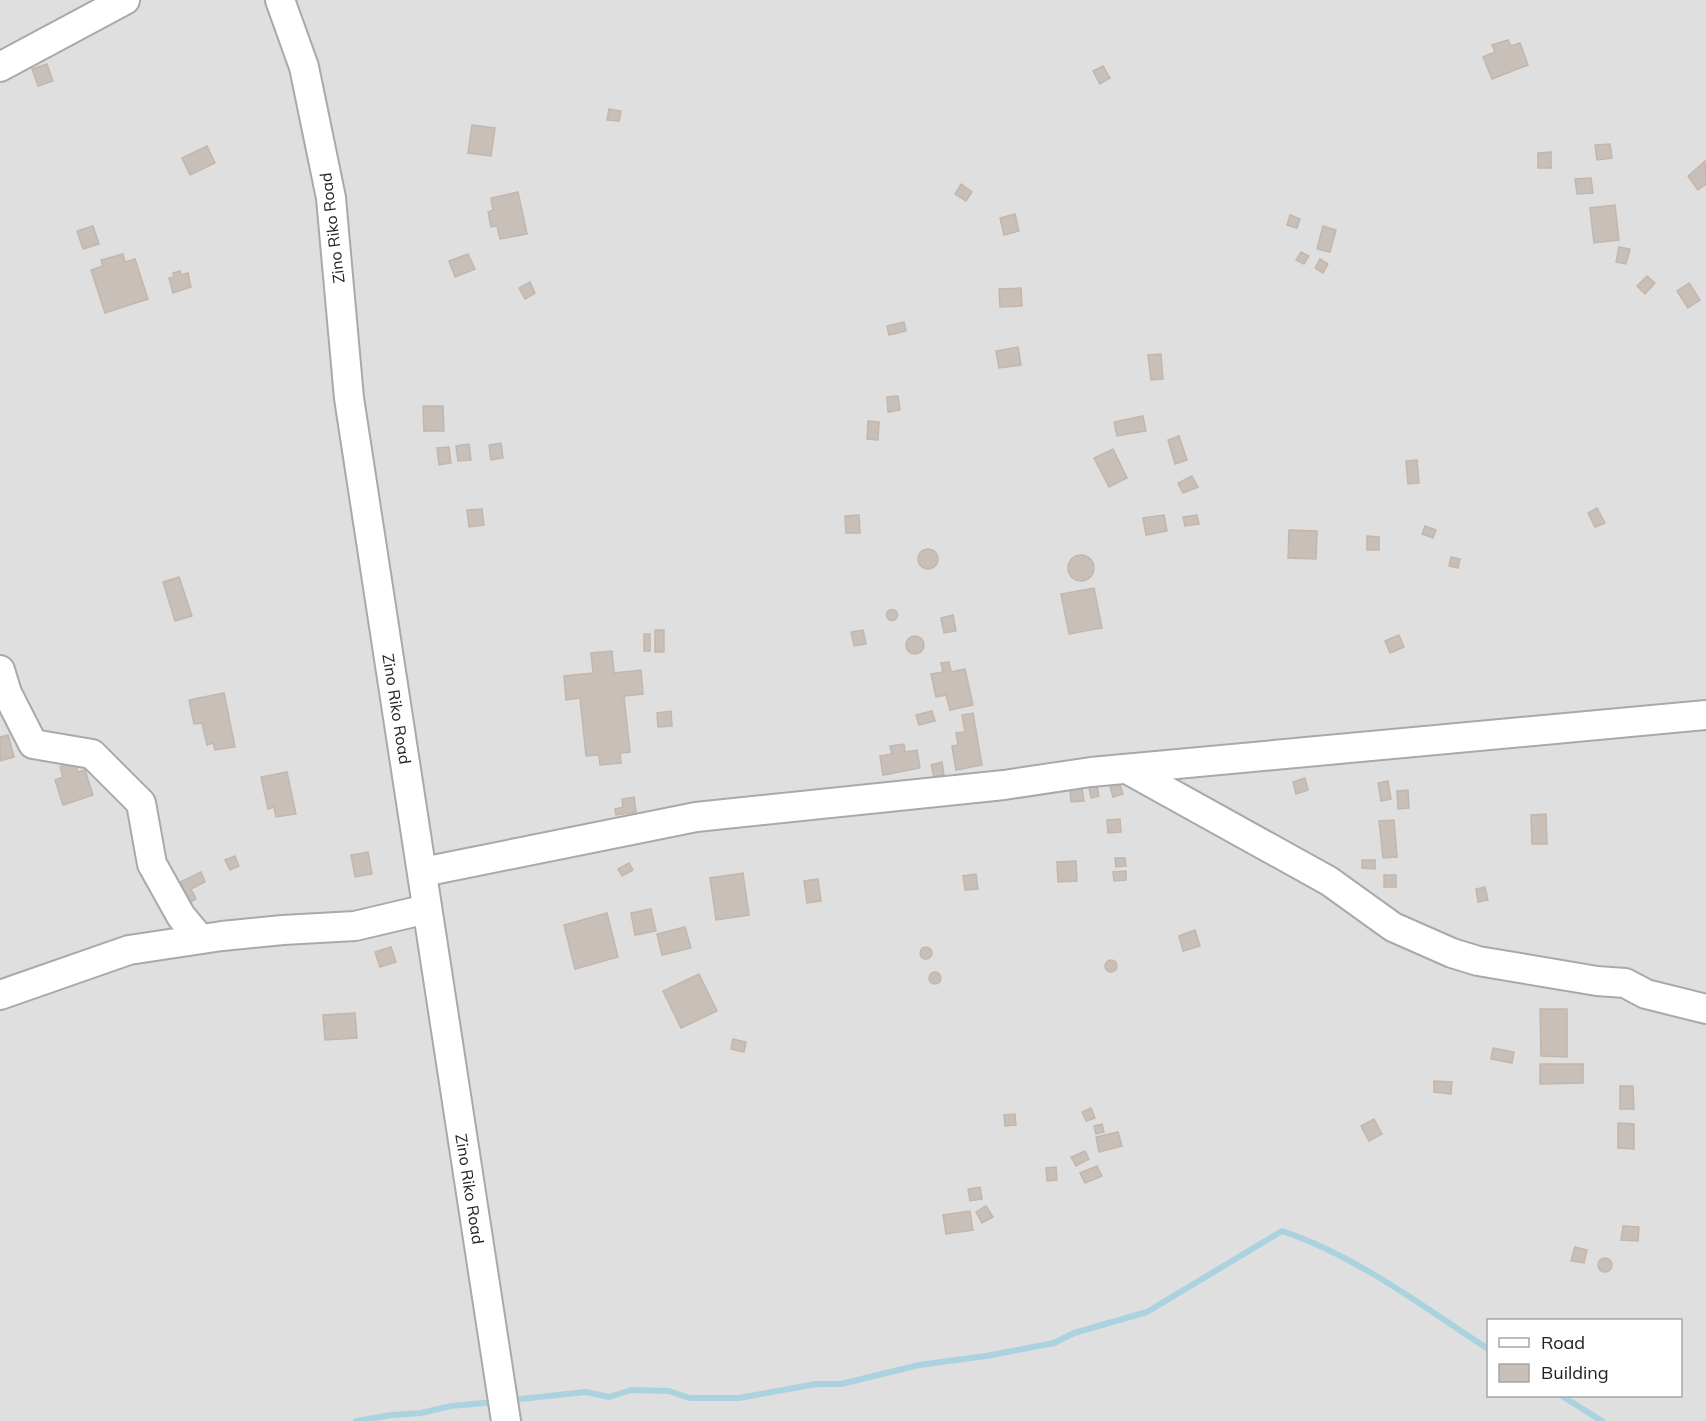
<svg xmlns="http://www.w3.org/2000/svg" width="1706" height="1421" font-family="Mulish,sans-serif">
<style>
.residential{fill:#e0dfdf;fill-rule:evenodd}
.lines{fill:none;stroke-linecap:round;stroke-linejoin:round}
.stream{stroke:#aad3df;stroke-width:6}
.building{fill:#c7bfb8;stroke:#c4b6ab;stroke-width:1.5}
.minor-casing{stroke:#a9a9a9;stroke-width:32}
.minor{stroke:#fff;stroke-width:28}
.labels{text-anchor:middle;stroke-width:4.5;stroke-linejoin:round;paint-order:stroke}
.street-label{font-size:16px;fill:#222;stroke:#fff}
</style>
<rect width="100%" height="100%" fill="#f2efe9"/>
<!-- residential -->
<path class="residential" d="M0,0H1706V1421H0ZM1488,1320H1680V1396H1488Z"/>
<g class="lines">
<!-- stream -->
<g class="stream">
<path d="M1562,1396L1602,1421"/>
<path d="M511,1400L586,1392L609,1397L631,1390L669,1391L689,1398H739L816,1384H841L919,1365L986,1356L1054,1343L1074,1333L1147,1312L1282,1231C1357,1256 1422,1306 1488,1349"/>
<path d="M356,1421L392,1415L421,1413L451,1406L495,1402"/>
</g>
</g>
<!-- building -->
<g class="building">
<path d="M1508,40L1511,46L1520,43L1528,65L1492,79L1483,57L1495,52L1492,45Z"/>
<path d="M47,64L53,81L38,86L32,69Z"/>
<path d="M1103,66L1110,78L1100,84L1093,71Z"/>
<path d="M609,109L621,111L619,121L607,120Z"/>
<path d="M472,125L495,128L491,156L468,153Z"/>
<path d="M1610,144L1612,158L1597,160L1595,145Z"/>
<path d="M207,146L215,163L190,175L182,158Z"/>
<path d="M1551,152V168H1538V153Z"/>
<path d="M1705,161L1706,184L1698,190L1688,176Z"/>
<path d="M1591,178L1593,193L1577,194L1575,179Z"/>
<path d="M961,184L972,192L966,201L955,194Z"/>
<path d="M518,192L527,234L500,239L497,226L491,227L488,212L493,210L491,198Z"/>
<path d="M1615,205L1619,240L1594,243L1590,208Z"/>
<path d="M1015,214L1019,231L1004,235L1000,218Z"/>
<path d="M1290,215L1300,219L1297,228L1287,225Z"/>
<path d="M93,226L99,244L83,249L77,231Z"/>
<path d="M1323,226L1336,230L1330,252L1317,249Z"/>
<path d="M1619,247L1630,249L1626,264L1616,262Z"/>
<path d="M1301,252L1309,256L1304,264L1296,260Z"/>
<path d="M123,254L125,262L135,259L148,299L105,313L91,270L103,266L101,260Z"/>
<path d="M468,254L475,269L455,277L449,261Z"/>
<path d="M1320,259L1328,264L1323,273L1315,268Z"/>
<path d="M180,271L181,275L188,273L191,287L173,293L169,278L174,277L173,273Z"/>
<path d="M1647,276L1655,283L1645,294L1637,286Z"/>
<path d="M530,282L535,293L525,299L519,288Z"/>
<path d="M1689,283L1700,300L1688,308L1677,291Z"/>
<path d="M1021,288L1022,306L1000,307L999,289Z"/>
<path d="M904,322L906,331L889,335L887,326Z"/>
<path d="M1018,347L1021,365L999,368L996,351Z"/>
<path d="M1161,354L1163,379L1151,380L1148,355Z"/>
<path d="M898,396L900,410L888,412L887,397Z"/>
<path d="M423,406H443L444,431H424Z"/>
<path d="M1143,416L1146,431L1117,436L1114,422Z"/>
<path d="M868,421L879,422L878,440L867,439Z"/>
<path d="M1179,436L1187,460L1175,464L1168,440Z"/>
<path d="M501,443L503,458L491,460L489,445Z"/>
<path d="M469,444L471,460L458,461L456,446Z"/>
<path d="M449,447L451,463L439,465L437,448Z"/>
<path d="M1113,449L1127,478L1109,487L1094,458Z"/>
<path d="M1417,460L1419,483L1408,484L1406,461Z"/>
<path d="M1192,476L1198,487L1183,493L1178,483Z"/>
<path d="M1597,508L1605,523L1595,527L1588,513Z"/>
<path d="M482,509L484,525L469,527L467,510Z"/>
<path d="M859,515L860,533H846L845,516Z"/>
<path d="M1164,515L1167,531L1146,535L1143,518Z"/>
<path d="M1197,515L1199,524L1185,526L1183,517Z"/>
<path d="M1425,526L1436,530L1433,538L1422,534Z"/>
<path d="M1289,530L1317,531L1316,559L1288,558Z"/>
<path d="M1367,536L1379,537V550H1367Z"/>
<circle cx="928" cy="559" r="10"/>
<circle cx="1081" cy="568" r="13"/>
<path d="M1451,557L1460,559L1458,568L1449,566Z"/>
<path d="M179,577L192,616L175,621L163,582Z"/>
<path d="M1094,588L1102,628L1069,634L1061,594Z"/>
<circle cx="892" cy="615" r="5.5"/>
<path d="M953,615L956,631L944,633L941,618Z"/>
<rect x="655" y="630" width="9" height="22"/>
<path d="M863,630L866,644L854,646L851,632Z"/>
<rect x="644" y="634" width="6" height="17"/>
<path d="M1399,635L1404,647L1390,653L1385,641Z"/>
<circle cx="915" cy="645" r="9"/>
<path d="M612,651L614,673L641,670L643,694L624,696L630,752L620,753L621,763L600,765L599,755L586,756L580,698L566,700L564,676L593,673L591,653Z"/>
<path d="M949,662L951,672L965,669L973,705L950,710L946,695L936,697L931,674L943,672L941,663Z"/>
<path d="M224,693L235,747L215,750L213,743L207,745L202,723L194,724L189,700Z"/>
<path d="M671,711L672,726L658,727L657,713Z"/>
<path d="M932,711L935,721L919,725L916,715Z"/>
<path d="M973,713L982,765L956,770L952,746L958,745L956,733L965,732L962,715Z"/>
<path d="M8,735L14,757L0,761V737Z"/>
<path d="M904,744L905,752L917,750L920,768L883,775L880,756L892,754L890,746Z"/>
<path d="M75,762L78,772L85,770L93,795L63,805L55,780L63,777L60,767Z"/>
<path d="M942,762L944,775L934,777L931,765Z"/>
<path d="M287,772L296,814L276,817L274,807L268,809L261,777Z"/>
<path d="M1305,778L1308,790L1296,794L1293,782Z"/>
<path d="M1388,781L1391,799L1381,801L1378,783Z"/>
<path d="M1120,784L1123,794L1113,797L1110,786Z"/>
<path d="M1097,786L1099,796L1091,798L1089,787Z"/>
<path d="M1082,788L1084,801L1071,802L1070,789Z"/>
<path d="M1408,790L1409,808L1398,809L1397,791Z"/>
<path d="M634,797L636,812L616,815L615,809L623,807L622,799Z"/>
<path d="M1546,814L1547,844H1532L1531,815Z"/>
<path d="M1120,819L1121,832L1108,833L1107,820Z"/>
<path d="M1394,820L1397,857L1383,858L1379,821Z"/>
<path d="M368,852L372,874L355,877L351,855Z"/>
<path d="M235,856L239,866L230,870L225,860Z"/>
<path d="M1115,858H1125L1126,866L1116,867Z"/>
<path d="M1362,860H1375V869L1362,868Z"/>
<path d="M1076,861L1077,881L1058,882L1057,862Z"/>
<path d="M629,863L633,870L622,876L618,869Z"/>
<path d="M1126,871V880L1114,881L1113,872Z"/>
<path d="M201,872L205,882L191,889L196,899L188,904L178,883Z"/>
<path d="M743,873L749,915L716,920L710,878Z"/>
<path d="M976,874L978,889L965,890L963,876Z"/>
<rect x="1384" y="875" width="12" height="12"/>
<path d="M818,879L821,901L807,903L804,881Z"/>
<path d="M1485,887L1488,900L1478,902L1476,889Z"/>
<path d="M651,909L656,931L635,935L631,913Z"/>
<path d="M607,913L618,957L575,969L564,925Z"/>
<path d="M685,927L691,948L662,955L657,934Z"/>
<path d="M1195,930L1200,946L1183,951L1179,936Z"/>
<path d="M391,947L396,962L380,967L375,952Z"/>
<circle cx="926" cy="953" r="6"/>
<circle cx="1111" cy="966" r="6"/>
<circle cx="935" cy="978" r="6"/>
<path d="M699,974L717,1011L681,1028L663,991Z"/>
<path d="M1540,1009H1567V1057L1541,1056Z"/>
<path d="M355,1013L357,1038L325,1040L323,1015Z"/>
<path d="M733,1039L746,1042L744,1052L731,1049Z"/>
<path d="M1493,1048L1514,1052L1512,1063L1491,1059Z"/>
<path d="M1540,1064H1583V1083L1540,1084Z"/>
<path d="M1434,1081L1452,1082L1451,1094L1434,1092Z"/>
<path d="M1620,1086H1633L1634,1109H1620Z"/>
<path d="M1091,1108L1095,1118L1086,1121L1082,1112Z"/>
<path d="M1015,1114L1016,1125L1005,1126L1004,1115Z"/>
<path d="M1374,1119L1382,1134L1369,1141L1361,1126Z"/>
<path d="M1618,1123L1634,1124V1149L1618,1148Z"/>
<path d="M1102,1124L1104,1132L1096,1134L1094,1126Z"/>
<path d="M1118,1132L1122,1146L1099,1152L1096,1137Z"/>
<path d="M1085,1151L1089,1159L1076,1166L1071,1157Z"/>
<path d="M1097,1166L1102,1176L1085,1183L1080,1173Z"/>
<path d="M1056,1167L1057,1180L1047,1181L1046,1168Z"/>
<path d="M980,1187L982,1199L970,1201L968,1189Z"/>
<path d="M986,1206L993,1217L982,1223L976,1212Z"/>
<path d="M970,1211L973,1230L946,1234L943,1215Z"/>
<path d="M1623,1226L1639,1227L1638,1241L1621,1240Z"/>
<path d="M1575,1247L1587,1250L1584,1263L1571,1261Z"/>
<circle cx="1605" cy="1265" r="7"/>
</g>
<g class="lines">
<defs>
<g id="minor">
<path d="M280,0L304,67L331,198L349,398L506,1421"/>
<path d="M0,67L125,0"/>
<path d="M0,670L7,693L33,744L92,754L141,803L152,864L181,916L200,939"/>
<path d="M1127,769L1329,881L1393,927L1452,953L1478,961L1597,981L1625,983L1646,994L1706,1009"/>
<path d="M423,872L696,817L1004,785L1091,772L1706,715"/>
<path d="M0,995L129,950L222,936L283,930L355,926L427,909"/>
</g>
</defs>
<!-- minor casing -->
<use href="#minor" class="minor-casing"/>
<!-- minor -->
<use href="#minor" class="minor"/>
</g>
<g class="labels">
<!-- street labels -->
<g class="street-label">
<text transform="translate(332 228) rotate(-97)" y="6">Zino Riko Road</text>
<text transform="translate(397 709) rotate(81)" y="6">Zino Riko Road</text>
<text transform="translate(470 1189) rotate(81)" y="6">Zino Riko Road</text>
</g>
</g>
<!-- legend -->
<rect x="1487" y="1319" width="195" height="78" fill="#ffffff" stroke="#a7a7a7" stroke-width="1.5"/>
<rect x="1499" y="1338" width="30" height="9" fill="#ffffff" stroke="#a7a7a7" stroke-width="1.5"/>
<text x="1541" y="1349" font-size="18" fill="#222222">Road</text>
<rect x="1499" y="1364" width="30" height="18" fill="#c7bfb8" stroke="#a7a7a7" stroke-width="1.5"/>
<text x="1541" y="1379" font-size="18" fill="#222222">Building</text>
</svg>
